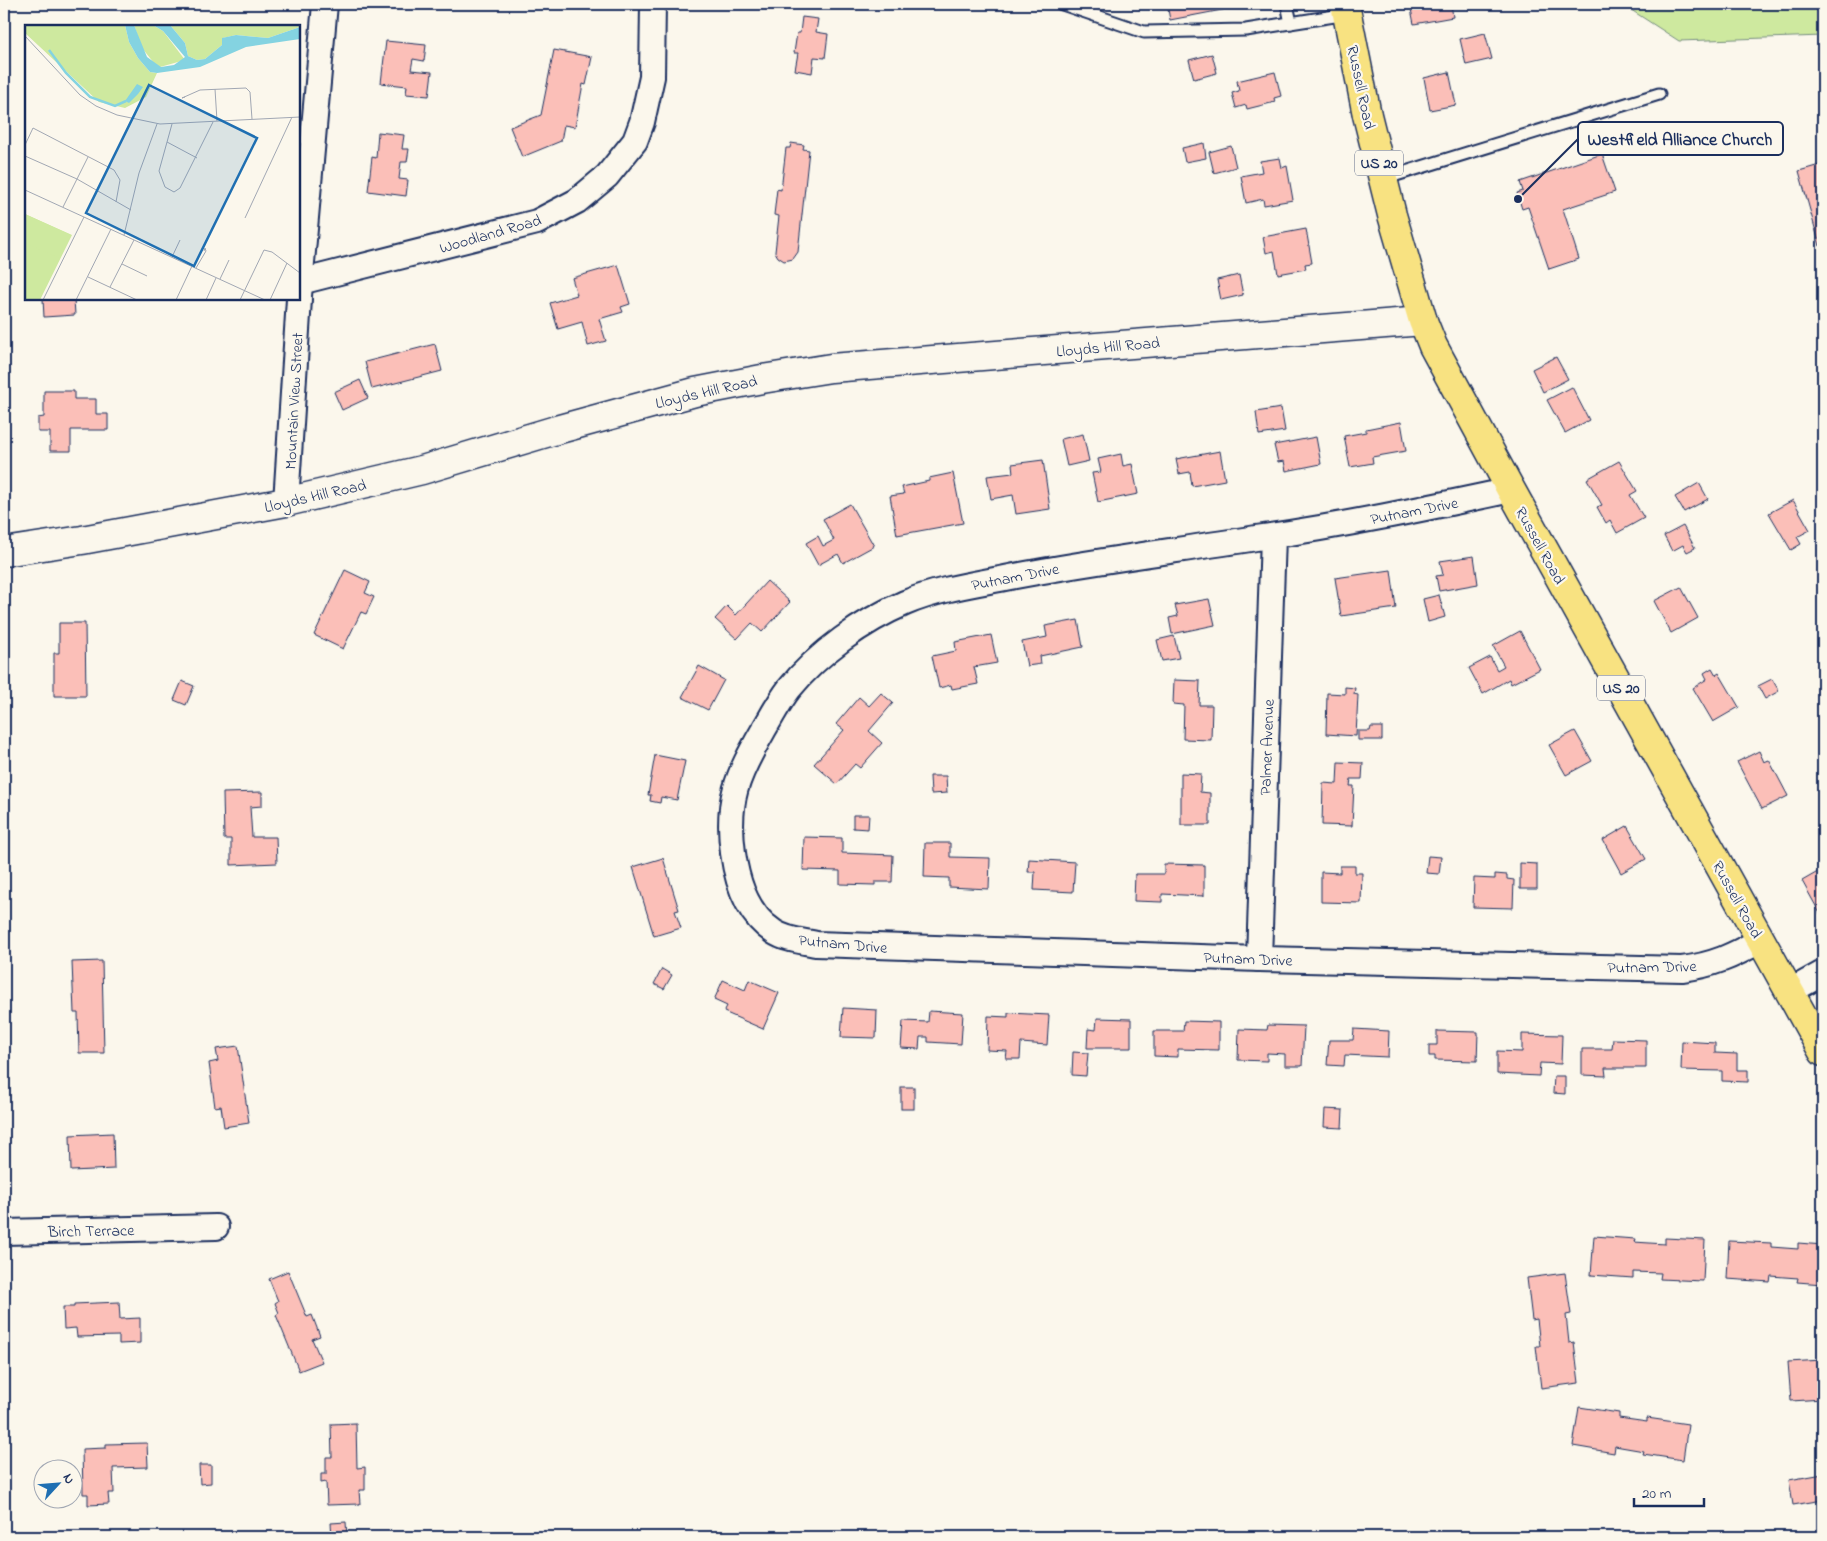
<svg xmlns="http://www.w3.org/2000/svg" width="1827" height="1541" font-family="'Indie Flower',sans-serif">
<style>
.grass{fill:#cee99f;stroke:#748c7e}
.building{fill:#fbbfb8;stroke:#1b2f5e}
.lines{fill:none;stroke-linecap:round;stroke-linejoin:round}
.service-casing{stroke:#1b2f5e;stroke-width:15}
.minor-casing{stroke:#1b2f5e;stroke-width:28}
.secondary-casing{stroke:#1b2f5e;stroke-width:31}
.primary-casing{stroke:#1b2f5e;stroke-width:31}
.service{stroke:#fbf7ec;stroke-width:11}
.minor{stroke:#fbf7ec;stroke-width:24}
.secondary{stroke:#fbf7ec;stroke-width:28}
.primary{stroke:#f8e281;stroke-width:28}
.labels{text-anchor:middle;stroke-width:4.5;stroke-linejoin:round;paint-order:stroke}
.shield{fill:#fbf7ec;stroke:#5e6b89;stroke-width:1}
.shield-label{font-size:15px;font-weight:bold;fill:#1b2f5e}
.street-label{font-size:16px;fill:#1b2f5e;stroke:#fbf7ec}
.inset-river{fill:none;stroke:#84d3e1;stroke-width:2.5}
.inset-road{fill:none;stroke:#a1a7b3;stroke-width:1}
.view{fill:#1f6fb2;fill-opacity:0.15;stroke:#1f6fb2;stroke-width:2.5}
.inset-edge{fill:none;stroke:#1b2f5e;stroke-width:2.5}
.leader{fill:none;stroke:#1b2f5e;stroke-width:2}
.callout-dot{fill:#1b2f5e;stroke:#fbf7ec;stroke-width:2}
.callout{fill:#fbf7ec;stroke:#1b2f5e;stroke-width:2}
.callout-label{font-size:18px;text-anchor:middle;font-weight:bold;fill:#1b2f5e}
</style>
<rect width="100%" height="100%" fill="#fbf7ec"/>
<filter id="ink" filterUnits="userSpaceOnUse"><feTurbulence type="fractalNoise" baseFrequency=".02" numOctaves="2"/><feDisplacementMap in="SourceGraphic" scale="10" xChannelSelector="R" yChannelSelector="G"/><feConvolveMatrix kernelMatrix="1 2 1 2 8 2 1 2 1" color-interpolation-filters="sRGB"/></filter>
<g filter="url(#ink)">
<!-- grass -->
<path class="grass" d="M1622,4H1823V36L1679,41Z"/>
<!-- building -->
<g class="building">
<path d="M1167,4H1253L1170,20Z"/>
<path d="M1410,4H1451L1453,17L1414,24Z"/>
<path d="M802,17L818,19L816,32L828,34L825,58L814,57L812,73L795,70L798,53H794L797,33H800Z"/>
<path d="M1485,33L1492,59L1466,65L1460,39Z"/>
<path d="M386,41L426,45L424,61L413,59L411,70L432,72L429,96L406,94L407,86L381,83Z"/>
<path d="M554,50L592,57L586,85L583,84L575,127L564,125L561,141L522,157L510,127L541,115Z"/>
<path d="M1212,54L1217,73L1194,79L1189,60Z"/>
<path d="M1275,72L1281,96L1274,98L1275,102L1247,109L1246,105L1236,108L1232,93L1239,91L1237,81Z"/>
<path d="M1449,72L1456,105L1430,110L1424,78Z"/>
<path d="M378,132L404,135L402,149H409L407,162H401L399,179L408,180L406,196L368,191L372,157L376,158Z"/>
<path d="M791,143L804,145L803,149L809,150L798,252L793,259L784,261L778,257L775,252L779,216L774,215L777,189L781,190L786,148H790Z"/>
<path d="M1204,143L1206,158L1185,162L1182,148Z"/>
<path d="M1231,146L1236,167L1214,173L1209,152Z"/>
<path d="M1602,154L1615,192L1563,209L1579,259L1549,269L1528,207L1522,209L1517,193L1523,191L1520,182Z"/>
<path d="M1280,158L1282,168L1287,166L1293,200L1264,205L1263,199L1246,203L1241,176L1262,172L1260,161Z"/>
<path d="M1823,164V246H1820L1799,171Z"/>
<path d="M1306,229L1312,263L1305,264L1306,269L1278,274L1274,251L1266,253L1263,237Z"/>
<path d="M618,265L630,304L621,307L623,312L599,319L606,341L588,346L582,322L558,329L550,303L577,295L572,278Z"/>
<path d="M1239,275L1243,295L1221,300L1217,280Z"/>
<path d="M43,299H74L75,315L44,317Z"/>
<path d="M435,344L442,371L372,389L365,362Z"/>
<path d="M1556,357L1568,379L1543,392L1532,369Z"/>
<path d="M360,380L368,398L342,410L334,392Z"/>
<path d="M1572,387L1589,420L1565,433L1547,400Z"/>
<path d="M44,391H74V399H96V414H108V430H71V451H50V432H38V418L44,417Z"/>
<path d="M1281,408L1285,431L1259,435L1256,412Z"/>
<path d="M1401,422L1406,451L1372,457L1373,463L1350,467L1344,436L1366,432V429Z"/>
<path d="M1083,434L1089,461L1067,466L1061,439Z"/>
<path d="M1316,437L1321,464L1286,471L1284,461L1278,462L1274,445Z"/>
<path d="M1220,451L1225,480L1192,486L1190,472L1179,474L1176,459Z"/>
<path d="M1121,454L1123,466L1132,464L1138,494L1098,502L1092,473L1101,472L1098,459Z"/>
<path d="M1043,460L1050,509L1016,514L1013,495L991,499L987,476L1013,473L1012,464Z"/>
<path d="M1619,461L1637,491L1630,495L1644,518L1617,533L1610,520L1606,523L1597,507L1602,505L1587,479Z"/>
<path d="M953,473L963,523L897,535L890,496L904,494L902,487L929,481V478Z"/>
<path d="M1699,483L1708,499L1684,512L1675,497Z"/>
<path d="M1793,500L1810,530L1797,537L1801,544L1791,550L1769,513Z"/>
<path d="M850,504L874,546L843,563L838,554L818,565L806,543L818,536L823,546L834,540L823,519Z"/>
<path d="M1683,526L1695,548L1687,552L1683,545L1672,551L1664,536Z"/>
<path d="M1474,556L1478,584L1439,591L1436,576L1443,575L1440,561Z"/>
<path d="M345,570L370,582L365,593L374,597L366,614L361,612L343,649L314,635Z"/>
<path d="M1391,570L1396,608L1341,616L1335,578Z"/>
<path d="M767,581L790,602L762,632L752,623L737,639L715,619L727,606L736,615Z"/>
<path d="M1681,587L1698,618L1671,633L1654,601Z"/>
<path d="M1439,595L1445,617L1428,622L1423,599Z"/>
<path d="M1209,599L1215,625L1172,634L1169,618L1178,616L1175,605Z"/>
<path d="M1078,620L1083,647L1040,656L1041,664L1027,666L1022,642L1047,637L1045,626Z"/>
<path d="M59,623H85L86,696H54V653H59Z"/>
<path d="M1520,631L1540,669L1511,684L1509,679L1483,694L1469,668L1490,657L1497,670L1504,666L1493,646Z"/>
<path d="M991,635L997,663L974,667L978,684L952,689L951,685L939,688L932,656L956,651L955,642Z"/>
<path d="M1174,636L1179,658L1162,661L1157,640Z"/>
<path d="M699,666L724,680L708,710L682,697Z"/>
<path d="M1712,668L1716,675L1719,673L1739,707L1713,722L1693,688L1707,679L1704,673Z"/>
<path d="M1772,679L1779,691L1765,699L1758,686Z"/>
<path d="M1174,680L1200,681L1199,705H1212L1211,740L1183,739L1184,705L1173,704Z"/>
<path d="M182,681L194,686L186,705L174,700Z"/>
<path d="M1345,687L1355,688L1354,694L1358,695L1356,736L1326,734L1327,693L1345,694Z"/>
<path d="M881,693L893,703L869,731L882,743L860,768L855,764L837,784L814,764L844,730L836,724L859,697L869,706Z"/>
<path d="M1371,727H1382V740H1358V731H1370Z"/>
<path d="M1575,731L1592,761L1566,775L1549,745Z"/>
<path d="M1759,751L1764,762L1769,760L1788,796L1762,809L1737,762Z"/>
<path d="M655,755L685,761L677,800L661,797L660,803L650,801L651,795H648Z"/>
<path d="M1338,762L1363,763L1362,779H1351L1350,786H1354L1352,826L1322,825L1323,783L1337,784Z"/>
<path d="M1181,773L1201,774L1200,792L1210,793V825H1181Z"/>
<path d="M930,776H946L947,793L931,794Z"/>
<path d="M262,792V806L250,807L252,837H276L277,863L231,865V839H224L223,793Z"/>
<path d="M853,815H869L868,829L853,828Z"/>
<path d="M1627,826L1646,859L1621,873L1603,840Z"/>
<path d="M804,837L842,838V853L893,855L892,882H875V885L840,884V871L803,870Z"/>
<path d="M925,843H950V857L990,858L989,889L949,887V878L924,877Z"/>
<path d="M1428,856L1441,857L1439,874L1426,873Z"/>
<path d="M663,858L679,910L675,911L681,928L654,936L633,867Z"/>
<path d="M1029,859L1075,862L1073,892L1034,890L1035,872H1028Z"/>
<path d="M1520,863L1537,864V889H1520Z"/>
<path d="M1164,864L1204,865V896L1162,894V902L1134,901L1135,874H1164Z"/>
<path d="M1340,866H1355V873H1362L1361,903L1321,902V872L1340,873Z"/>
<path d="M1823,869V916L1822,917L1802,881Z"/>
<path d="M1495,874L1507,875V879L1514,880L1513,908L1473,907L1474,878L1495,879Z"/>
<path d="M102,961L104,1053H79L78,1013H74L72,962Z"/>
<path d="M662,969L672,975L664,989L654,984Z"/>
<path d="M723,980L745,990L749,980L779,993L763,1029L724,1012L727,1006L714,1000Z"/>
<path d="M843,1008L877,1010L876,1038L841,1037Z"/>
<path d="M929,1011L963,1013L961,1044L928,1042V1037H920L919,1049L901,1048L903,1021L928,1022Z"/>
<path d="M1008,1013L1049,1015L1047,1045L1021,1043L1020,1059H1006L1007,1051L987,1050L988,1016L1008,1017Z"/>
<path d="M1097,1018L1131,1019V1048H1087L1088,1029L1096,1030Z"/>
<path d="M1184,1021L1219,1022V1050L1178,1049V1057L1154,1056V1031H1183Z"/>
<path d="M1268,1025L1304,1026L1302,1066H1285V1054L1267,1053V1061L1238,1060L1239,1029L1267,1030Z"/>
<path d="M1354,1029L1389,1031L1388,1057L1345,1055L1344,1066L1327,1065L1329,1040H1353Z"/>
<path d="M1437,1031L1478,1032L1477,1061L1435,1060V1056H1429V1045H1437Z"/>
<path d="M1522,1034L1562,1035L1561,1064L1540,1063L1539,1076L1497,1074V1051L1522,1052Z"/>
<path d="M1613,1039L1646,1040V1068H1605L1606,1076L1582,1075V1049H1612Z"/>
<path d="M1682,1041L1715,1043V1053L1737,1054V1070H1748V1082L1722,1081V1071L1681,1070Z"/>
<path d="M238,1046L249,1123L224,1127L221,1106L215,1107L209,1063L218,1061L216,1049Z"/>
<path d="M1073,1052L1088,1053L1086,1076L1072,1075Z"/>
<path d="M1554,1076H1565V1094L1553,1093Z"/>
<rect x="901" y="1087" width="13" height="22"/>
<path d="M1325,1109L1343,1110L1342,1128L1324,1127Z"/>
<path d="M113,1133L114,1169L71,1171L70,1135Z"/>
<path d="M1594,1236L1635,1239L1634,1242L1665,1244V1238L1705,1240L1703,1281L1660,1279L1661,1273L1633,1272V1278L1591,1275Z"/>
<path d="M1729,1241L1771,1243V1247L1798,1249V1243L1823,1245V1284L1797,1282L1798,1278L1771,1276L1770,1282L1727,1279Z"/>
<path d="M288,1271L307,1317L312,1315L320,1336L312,1339L322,1362L299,1371L276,1315L279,1313L275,1303L278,1301L269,1279Z"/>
<path d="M1565,1273L1571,1314L1566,1315L1569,1343L1574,1342L1579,1383L1541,1388L1536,1346H1540L1537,1319L1532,1320L1527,1278Z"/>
<path d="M119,1302L120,1319L140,1318V1343L119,1344V1336L77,1337L76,1328L64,1329L63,1307H74V1304Z"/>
<path d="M1823,1360V1399L1791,1401L1788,1362Z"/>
<path d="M1579,1407L1619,1413V1418L1647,1422V1418L1688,1424L1683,1460L1643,1454L1644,1451L1615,1446L1614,1453L1573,1446Z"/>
<path d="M356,1423L357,1468L365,1467V1490H359L360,1504L327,1505L326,1482L321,1483V1474H326V1457H332L331,1424Z"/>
<path d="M147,1443L148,1467L113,1468L114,1493H108L109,1504L88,1505V1494H83L82,1449L106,1448V1444Z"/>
<path d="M199,1465H211V1483L200,1484Z"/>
<path d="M1823,1474V1502V1500L1793,1505L1789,1480Z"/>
<path d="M346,1522L347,1537H332L331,1523Z"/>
</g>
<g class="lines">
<defs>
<g id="service">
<path d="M1062,4L1144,32L1246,30L1347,14"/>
<path d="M1287,4L1291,23"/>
<path d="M1383,179L1659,94"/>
</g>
<g id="minor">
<path d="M300,282L537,222L577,201L607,176L635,141L642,122L652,77L653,4"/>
<path d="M299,296L325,4"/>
<path d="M1511,490C1427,508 1342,526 1256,538C1174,551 1092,561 1010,577C975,584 938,589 905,603C863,621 818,653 789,689C779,702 772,716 763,731C737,776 726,800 733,853C737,882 748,915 774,932C786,940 802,941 816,944L1259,959L1682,969C1713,965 1733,956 1761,940"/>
<path d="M286,502L299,299"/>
<path d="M1259,959L1273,536"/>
<path d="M1789,992L1823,973"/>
<path d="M4,1232L216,1227"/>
</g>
<path id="secondary" d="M4,552L82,540L286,502L422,470L556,430L695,392L762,379L831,368L1423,321"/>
<path id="primary" d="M1345,4L1367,115L1392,215L1423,321L1433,346L1511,490L1823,1052"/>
</defs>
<!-- service casing -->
<use href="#service" class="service-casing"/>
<!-- minor casing -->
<use href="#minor" class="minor-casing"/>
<!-- secondary casing -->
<use href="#secondary" class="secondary-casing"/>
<!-- primary casing -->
<use href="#primary" class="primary-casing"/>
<!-- service -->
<use href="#service" class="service"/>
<!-- minor -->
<use href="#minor" class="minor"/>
<!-- secondary -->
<use href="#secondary" class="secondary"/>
<!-- primary -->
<use href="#primary" class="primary"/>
</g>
</g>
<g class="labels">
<!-- shield labels -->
<g class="shield">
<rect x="1355" y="150.5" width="48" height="25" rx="4"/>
<rect x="1597" y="675.5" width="48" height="25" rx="4"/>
</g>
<g class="shield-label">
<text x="1379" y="168">US 20</text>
<text x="1621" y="693">US 20</text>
</g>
<!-- street labels -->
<g class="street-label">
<text transform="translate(1362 87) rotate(78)" y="6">Russell Road</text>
<text transform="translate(490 233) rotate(-16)" y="6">Woodland Road</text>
<text transform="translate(1108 346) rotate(-5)" y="6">Lloyds Hill Road</text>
<text transform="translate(706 391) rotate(-13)" y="6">Lloyds Hill Road</text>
<text transform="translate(293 401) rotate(-87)" y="6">Mountain View Street</text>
<text transform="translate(315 495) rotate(-13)" y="6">Lloyds Hill Road</text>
<text transform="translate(1414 510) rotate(-11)" y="6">Putnam Drive</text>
<text transform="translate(1541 545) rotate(61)" y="6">Russell Road</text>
<text transform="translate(1015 576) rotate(-11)" y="6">Putnam Drive</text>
<text transform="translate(1266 747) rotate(-88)" y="6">Palmer Avenue</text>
<text transform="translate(1738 899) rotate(61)" y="6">Russell Road</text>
<text transform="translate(843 943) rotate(5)" y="6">Putnam Drive</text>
<text transform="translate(1248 958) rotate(2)" y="6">Putnam Drive</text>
<text transform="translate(1652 966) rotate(-1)" y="6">Putnam Drive</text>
<text transform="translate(91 1230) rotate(-1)" y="6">Birch Terrace</text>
</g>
</g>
<!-- overview -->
<g transform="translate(25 25)">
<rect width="275" height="275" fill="#fbf7ec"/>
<path d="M0,0H100L104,17L113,33L125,47L132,48L121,72L100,83L74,77L0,8Z" fill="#cee99f"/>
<path d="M109,0H128L138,6L160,35L135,42L129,38L117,23ZM145,0H275V2L243,13L211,10L198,13L197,20L180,34L172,35L163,31L160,18ZM0,189L47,210L15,275H0Z" fill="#cee99f"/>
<path d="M0,189L46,210L34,233L0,218Z" fill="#cee99f"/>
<path d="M100,0H109L122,32L136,42L149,40L160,32L138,6L128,0H145L160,18L163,31L172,35L180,34L197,20V13L211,10L243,13L275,2V14L221,22L175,42L132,48L125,47L113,33L104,17ZM112,59L118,62L113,69L104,78L100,76Z" fill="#84d3e1"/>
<path class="inset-river" d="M24,25L41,48L65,72L90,81L101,76"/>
<path class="inset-road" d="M0,11L55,70L71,81L92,90L135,99L275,92M190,64L192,96M160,72L157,73L175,65L221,63L225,67L227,94M147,99L134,146L140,162L149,167L155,163L188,97M142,117L172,133M0,120L8,103L89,145L95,155L91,177M0,131L52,154L106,185M0,165L240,275M38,182L63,132M220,193L267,92M99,210L114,148L132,99M147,232L155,215M97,239L122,251M171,243L181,226L180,223L179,226M63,252L112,275M195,254L204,235M85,262L109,215M18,275L59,192M51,275L86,204M151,275L167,241M181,275L191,253M215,275L239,225L247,227L275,248M245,275L262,238"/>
<path class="view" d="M124,60L232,113L169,241L61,188Z"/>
<rect width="275" height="275" class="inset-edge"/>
</g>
<!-- callouts -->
<path class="leader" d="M1518 199L1578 139"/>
<circle class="callout-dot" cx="1518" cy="199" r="5"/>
<rect class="callout" x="1578" y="122" width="205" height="33" rx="5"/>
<g class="callout-label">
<text x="1680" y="145">Westfield Alliance Church</text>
</g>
<!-- margin -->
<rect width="1827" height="1541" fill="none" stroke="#fbf7ec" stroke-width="20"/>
<rect x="10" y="10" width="1807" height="1521" fill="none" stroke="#1b2f5e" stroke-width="2" filter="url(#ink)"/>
<!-- north arrow -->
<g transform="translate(58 1484) rotate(64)"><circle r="24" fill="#fbf7ec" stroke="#a1a7b3"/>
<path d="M0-4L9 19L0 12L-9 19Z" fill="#1f6fb2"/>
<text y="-8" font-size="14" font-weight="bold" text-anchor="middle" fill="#1b2f5e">N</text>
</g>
<!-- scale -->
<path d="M1634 1498v8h70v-8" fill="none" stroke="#1b2f5e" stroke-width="2.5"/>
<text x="1642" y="1498" font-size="15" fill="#1b2f5e" stroke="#fbf7ec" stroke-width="4" paint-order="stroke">20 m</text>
</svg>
